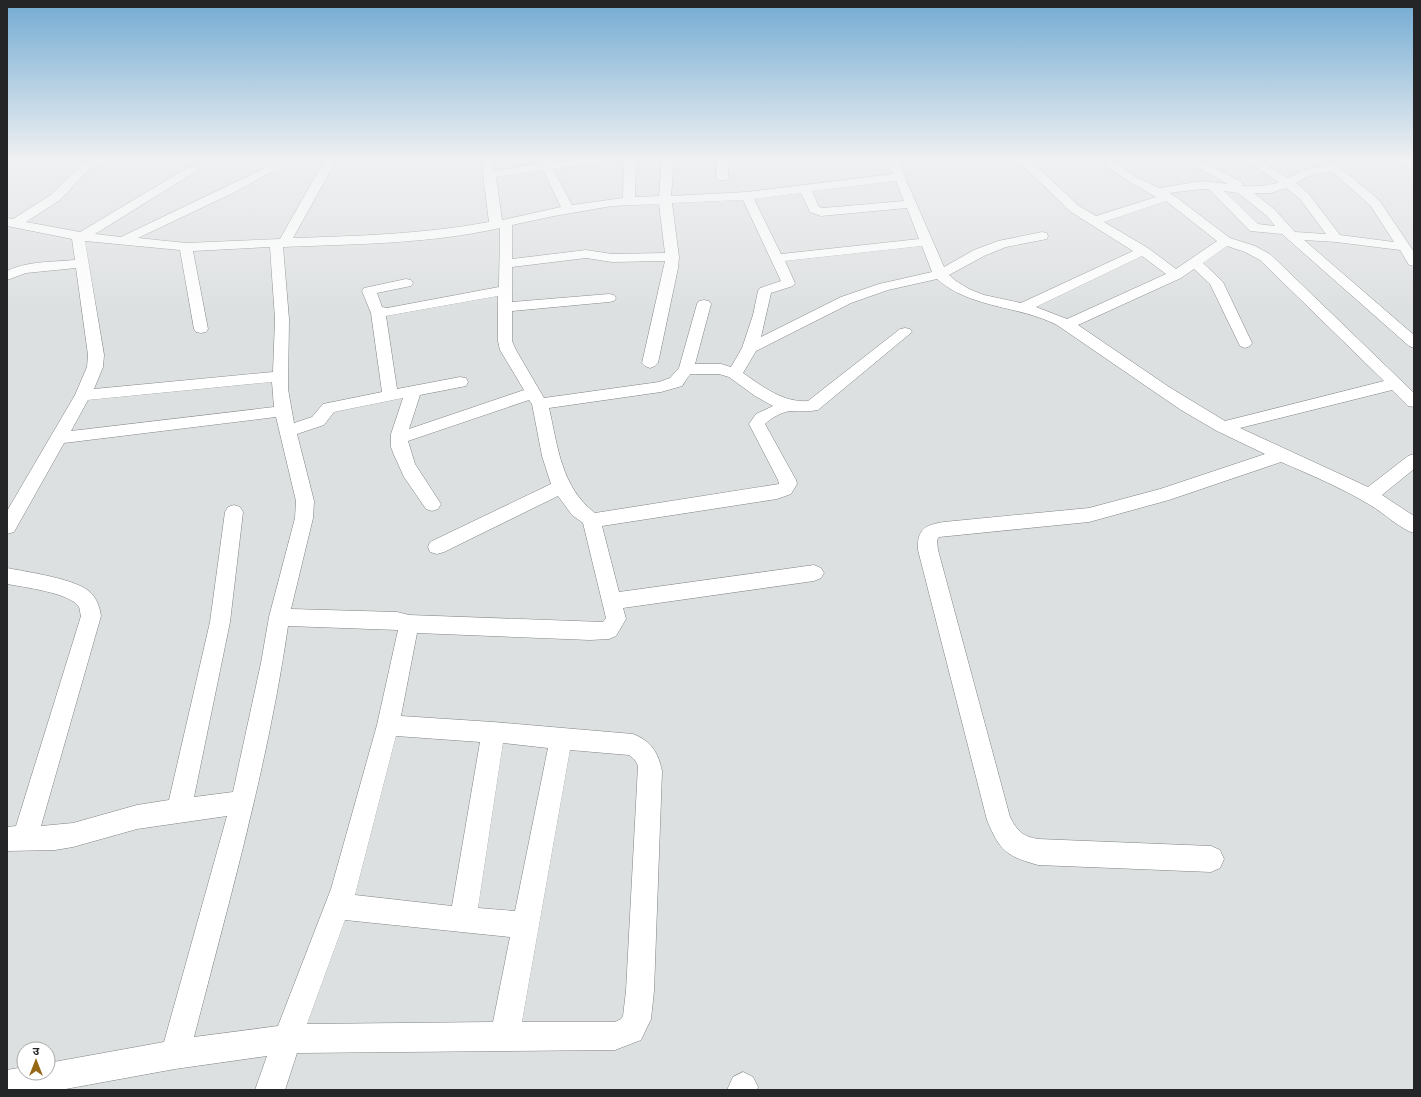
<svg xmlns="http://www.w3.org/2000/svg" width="1421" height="1097" font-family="Arial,'Noto Sans Devanagari',sans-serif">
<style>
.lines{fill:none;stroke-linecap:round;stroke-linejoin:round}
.minor-casing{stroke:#808384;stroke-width:1}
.minor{fill:#fff;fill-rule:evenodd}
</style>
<rect width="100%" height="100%" fill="#dde0e1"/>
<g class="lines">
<defs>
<g id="minor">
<path d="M7,159H14L11,163L7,164Z"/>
<path d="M93,159H109L107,161L90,168L60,200L26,222L80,232L187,168H195L197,170L195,172L95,234L121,237L273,164L277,165L279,167L277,169L235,192L138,238L186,243L280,239L325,159H337L293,238C359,236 425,234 489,222L481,159H493L495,171L540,163L537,159H549L550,162L579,159H607L606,162L602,163L553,169L572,205L623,198L624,159H636L635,197L659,196L662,159H674L671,196L747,192L893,174L885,159H897L944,267L974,250L998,241L1042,232L1047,233L1048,236L1047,239L1006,247L984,256L949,275L956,281L969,289L984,295L1021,303L1133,251L1071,212L1016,159H1029L1079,206L1096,216L1156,197L1128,181L1096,159H1110L1136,177L1159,188L1202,181L1228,184L1184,161L1182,159H1197L1242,182L1243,186C1255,187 1268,186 1279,182L1243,159H1257L1288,178L1303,170L1323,166L1314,159H1328L1337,165L1379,200L1414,252V266L1409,265L1400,250L1336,242L1304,240L1414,335V348L1409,346L1282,234L1250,231L1209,189H1202L1169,193L1176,197L1230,238L1255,246L1270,254L1414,393V407L1408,406L1392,390L1240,428L1368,487L1408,456L1414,454V469L1382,495L1414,516V533C1400,529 1384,513 1370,505C1342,488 1311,475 1281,462L1169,500L1089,522L939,537L937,540L938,550L1010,817C1018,832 1022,836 1038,839L1211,846L1220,850L1224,859L1220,868L1211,872L1038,865C1006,856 1000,851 987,820L918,550C917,529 925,525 944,522L1089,508L1160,489L1265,454L1217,431L1181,410L1057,325C1018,305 971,309 937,279L888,290L851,303L756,351L743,373C762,386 783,403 808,401L900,329L905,328L910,329L912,332L818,410C808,412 801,411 792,411C783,411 771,418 765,424L796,480L797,484L791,494L777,499L602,526L619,592L814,565L821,568L824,573L821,578L814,581L623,608L626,619L616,636L609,639L590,640L417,633L401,716L493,722L633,734C651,741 658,752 662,771L654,991L651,1019L641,1040L615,1050L297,1053L285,1090H255L267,1056L175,1069L60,1090H7V1070L24,1067V1073H48V1063L164,1042L227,816L137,829L73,847L55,850L7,851V827L16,826L81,616C80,613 80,609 79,607C71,593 23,587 7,584V568C27,572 78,579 91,593C97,599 100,608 101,616L41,826L73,823L137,805L169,800L210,622L225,512L228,507L234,505L240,507L243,512L230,622L194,797L233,792L261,663L269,617L295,518L296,501L276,417L64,443L14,532L7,534V511L75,395L87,367L88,355L76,268L26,273L7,280V271C27,261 53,262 75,260L72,239L7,226V218L13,219L52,194L82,164ZM543,170L561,207L502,220L496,177ZM1331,171L1370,205L1394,242L1340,235L1308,193L1296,183L1311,175ZM896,181L904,201L823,208L819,207L812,191ZM1286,188L1300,199L1326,234L1295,232L1275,210L1254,193H1271ZM1224,191L1238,193L1267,216L1275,226L1258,224ZM801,193L810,212L821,216L907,208L919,239L781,254L754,199ZM743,200L781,281L760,288L758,291L753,315L742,348L731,367L721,364H695L711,304L709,301L704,300L699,301L697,304L679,368L670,378L659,382L544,398L516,350L512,341V311L609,302L614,301L616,298L614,295L609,294L512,302V267L586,258L612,262L665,261L642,363L645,366L650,368L655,366L658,363L678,268L679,257L672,203ZM1166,201L1217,241L1176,269L1148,248L1104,222ZM659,204L665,253L612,254L586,250L512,259V225L554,216L612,206ZM500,228L499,287L387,308L382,307L377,293L411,286L413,283L411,280L406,279L364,288L362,291L371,313L382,392L323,404L312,417L294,423L288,389L289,319L283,247C355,244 429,244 500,228ZM85,241L180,250L194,329L196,332L201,333L206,332L208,329L193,251L270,247L275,319L273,372L94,389L103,367L104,355ZM922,246L932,272L879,284L841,297L761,337L771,293L793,286L795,283L785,261ZM1227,246L1245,252L1260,260L1384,381L1225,421L1169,387L1078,325L1181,278L1194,269L1210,284L1240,346L1245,348L1250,346L1252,343L1223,282L1203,263ZM1142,256L1166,274L1067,319L1036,307ZM498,296V341L500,350L524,390L409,429L420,395L466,386L468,382L466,378L460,377L397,389L386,316ZM690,374H719L729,377L755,396L773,406L756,414L749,424L778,480L779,484L595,513C561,487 558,447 549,408L661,392L682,386ZM272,382L274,407L71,431L88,400ZM403,398L391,434V447L394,455L404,477L426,509L432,511L438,509L441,504L415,464L408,441L529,400L532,404L542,456L551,484L430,542L428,547L430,552L437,554L444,552L558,496L572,515L583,523L606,618L603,622L409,615L397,612L291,609L313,518L314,501L297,434L324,425L334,412ZM288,626L398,630L377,725L331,889L278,1026L194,1037C229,901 268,765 288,626ZM396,736L480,742L452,906L355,895ZM503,743L548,748L515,911L478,908ZM570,750L629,755L635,760L638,766L626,991L623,1016L621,1019L615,1022H522ZM345,920L510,937L493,1022L307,1024Z"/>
<path d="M717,159H729L728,178L726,180H718L716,178Z"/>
<path d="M1386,159H1405L1414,161V168L1388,161Z"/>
<path d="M743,1072L753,1077L758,1087L757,1090H727L733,1077Z"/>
</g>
</defs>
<!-- minor casing -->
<use href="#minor" class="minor-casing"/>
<!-- minor -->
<use href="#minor" class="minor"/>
</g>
<!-- sky -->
<linearGradient id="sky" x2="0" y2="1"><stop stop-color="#73abd3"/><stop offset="0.51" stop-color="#f0f1f2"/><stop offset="1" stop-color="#f0f1f2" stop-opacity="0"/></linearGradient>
<rect width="1421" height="313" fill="url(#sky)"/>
<!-- border -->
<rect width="1421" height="1097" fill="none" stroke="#242526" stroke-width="16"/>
<!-- north arrow -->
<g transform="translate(36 1061)"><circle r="19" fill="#ffffff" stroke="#a7a8a8"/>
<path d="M0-3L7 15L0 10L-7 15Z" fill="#966716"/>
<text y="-6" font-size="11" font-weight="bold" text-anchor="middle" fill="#242526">उ</text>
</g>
</svg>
